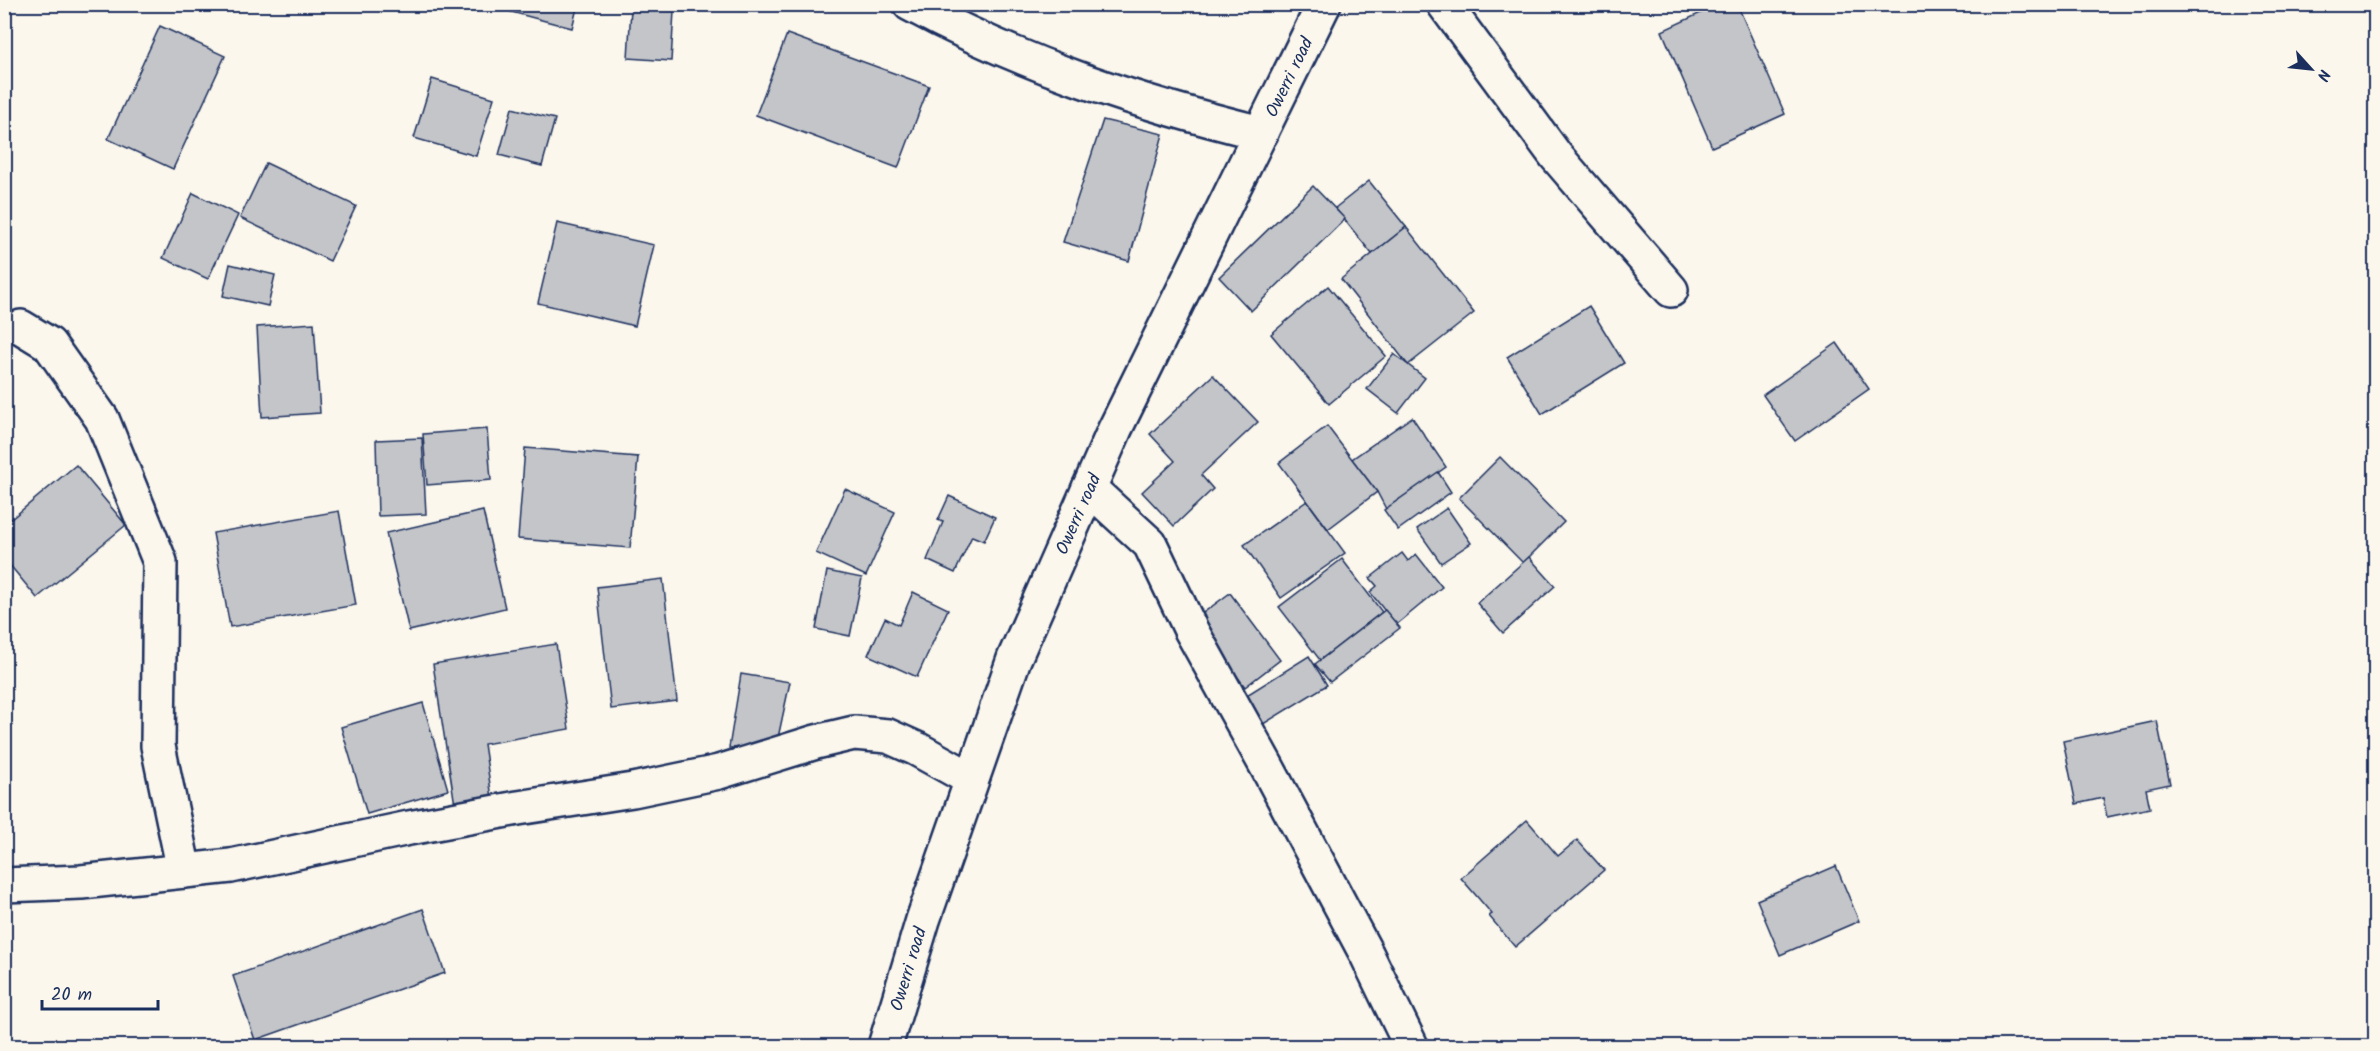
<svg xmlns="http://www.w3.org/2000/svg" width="2380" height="1051" font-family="Kalam,sans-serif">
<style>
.building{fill:#c3c5c9;stroke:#1b2f5e;stroke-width:1.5}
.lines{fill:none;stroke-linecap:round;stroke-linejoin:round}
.minor-casing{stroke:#1b2f5e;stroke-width:38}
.secondary-casing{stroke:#1b2f5e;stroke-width:38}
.minor{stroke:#fbf7ec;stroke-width:33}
.secondary{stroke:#fbf7ec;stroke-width:33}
.labels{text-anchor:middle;stroke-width:6;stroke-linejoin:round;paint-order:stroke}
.street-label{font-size:18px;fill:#1b2f5e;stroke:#fbf7ec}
</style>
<rect width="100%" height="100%" fill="#fbf7ec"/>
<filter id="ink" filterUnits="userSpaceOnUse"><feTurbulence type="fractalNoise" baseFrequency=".0167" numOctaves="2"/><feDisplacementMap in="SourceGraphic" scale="12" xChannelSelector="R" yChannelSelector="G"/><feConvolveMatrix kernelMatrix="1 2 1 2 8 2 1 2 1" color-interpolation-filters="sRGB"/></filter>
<g filter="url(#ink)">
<!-- building -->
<g class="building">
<path d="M481,4H578L572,28Z"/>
<path d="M1720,4H1737L1785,114L1712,147L1662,31Z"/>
<path d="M631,8L674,11L671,61L628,58Z"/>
<path d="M160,26L225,56L173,169L108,139Z"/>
<path d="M787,34L929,86L898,168L756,115Z"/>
<path d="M432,79L494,98L476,156L414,138Z"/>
<path d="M512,108L555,119L542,166L499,155Z"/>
<path d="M1103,120L1163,134L1129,261L1063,242Z"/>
<path d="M266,163L356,206L330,261L240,218Z"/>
<path d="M1369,181L1406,227L1372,254L1335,208Z"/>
<path d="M1313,186L1345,219L1251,311L1219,277Z"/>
<path d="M193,193L238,215L208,279L163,258Z"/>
<path d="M557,223L654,245L635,326L538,303Z"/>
<path d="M1406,227L1474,313L1408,365L1341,279Z"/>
<path d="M230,264L275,275L268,306L223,296Z"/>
<path d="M1328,286L1386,356L1329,404L1271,334Z"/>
<path d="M1589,306L1624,363L1542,414L1507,357Z"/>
<path d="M314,323L320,413L262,417L257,327Z"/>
<path d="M1837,343L1869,389L1795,441L1763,395Z"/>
<path d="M1394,354L1425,378L1398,413L1367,389Z"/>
<path d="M1213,375L1258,422L1201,475L1213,489L1174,526L1142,492L1175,461L1150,434Z"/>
<path d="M1412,417L1446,467L1386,509L1377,492L1352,459Z"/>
<path d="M1327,426L1377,492L1328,529L1279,463Z"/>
<path d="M487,429L491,480L427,485L423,434Z"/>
<path d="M422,438L426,514L378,516L376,440Z"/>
<path d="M525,448L638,457L630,548L518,539Z"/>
<path d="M1500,457L1564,522L1523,563L1459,498Z"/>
<path d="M76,465L126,525L37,598L4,558V525Z"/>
<path d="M1438,472L1451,492L1398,530L1384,510Z"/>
<path d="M845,489L895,512L866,576L816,553Z"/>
<path d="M949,496L995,517L984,541L972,536L955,573L927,560L943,522L938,520Z"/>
<path d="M1307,501L1345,553L1281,598L1244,545Z"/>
<path d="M1447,508L1471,543L1441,563L1417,529Z"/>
<path d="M339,511L356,605L230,627L213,533Z"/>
<path d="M483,511L505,608L409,631L386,533Z"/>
<path d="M1402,553L1408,561L1416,554L1442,587L1396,625L1370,592L1377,586L1370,578Z"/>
<path d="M1529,557L1555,586L1503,633L1477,603Z"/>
<path d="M1342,559L1382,612L1320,660L1279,607Z"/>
<path d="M827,571L862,578L850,636L816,629Z"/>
<path d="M663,579L677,701L611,709L597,587Z"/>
<path d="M913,592L948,609L917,677L868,655L885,618L899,625Z"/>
<path d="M1230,593L1280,660L1245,687L1195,619Z"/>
<path d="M1385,610L1400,628L1330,682L1315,664Z"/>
<path d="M556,644L569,729L484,744L492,798L455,805L433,664Z"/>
<path d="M1309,656L1327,685L1260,726L1242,698Z"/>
<path d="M741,674L790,682L776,747L729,748Z"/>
<path d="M423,703L448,790L367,814L341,727Z"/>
<path d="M2157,721L2170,784L2146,789L2150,808L2107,817L2103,798L2076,804L2063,741Z"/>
<path d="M1527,820L1558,856L1577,840L1604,870L1515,947L1489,916L1492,914L1461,878Z"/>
<path d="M1836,866L1859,921L1780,955L1757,900Z"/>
<path d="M423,909L445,973L255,1040L233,976Z"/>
</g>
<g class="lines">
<defs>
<g id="minor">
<path d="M910,4C1021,64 1138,103 1261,133"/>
<path d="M1444,4L1556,156L1671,290"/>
<path d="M21,327L49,344L102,419L160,562L158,746L184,871"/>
<path d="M1089,488L1150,544L1191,630L1267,767L1367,955L1411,1046"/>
<path d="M4,885L81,882L231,866L409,828L518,808L633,790L719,772L816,742L854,733L888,736L917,749L971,779"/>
</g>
<path id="secondary" d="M885,1046L923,920L1014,659L1115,429L1324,4"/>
</defs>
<!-- minor casing -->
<use href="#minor" class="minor-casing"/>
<!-- secondary casing -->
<use href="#secondary" class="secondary-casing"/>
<!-- minor -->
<use href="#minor" class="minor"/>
<!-- secondary -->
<use href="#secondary" class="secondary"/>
</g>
</g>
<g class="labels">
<!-- street labels -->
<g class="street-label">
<text transform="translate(1289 77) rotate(-64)" y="6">Owerri road</text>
<text transform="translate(1078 514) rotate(-66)" y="6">Owerri road</text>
<text transform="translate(908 969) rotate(-73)" y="6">Owerri road</text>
</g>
</g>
<!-- margin -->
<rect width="2380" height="1051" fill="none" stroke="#fbf7ec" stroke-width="24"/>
<rect x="12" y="12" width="2356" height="1027" fill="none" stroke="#1b2f5e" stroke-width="2" filter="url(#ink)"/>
<!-- north arrow -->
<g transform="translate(2311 69) rotate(117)" stroke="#fbf7ec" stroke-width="4.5" paint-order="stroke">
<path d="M0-4.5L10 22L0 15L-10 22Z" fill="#1b2f5e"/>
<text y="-9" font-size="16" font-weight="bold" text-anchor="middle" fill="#1b2f5e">N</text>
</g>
<!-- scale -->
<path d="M42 1000v9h116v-9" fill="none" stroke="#1b2f5e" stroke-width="3"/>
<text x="51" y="1000" font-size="18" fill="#1b2f5e" stroke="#fbf7ec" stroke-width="4.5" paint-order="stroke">20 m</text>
</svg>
